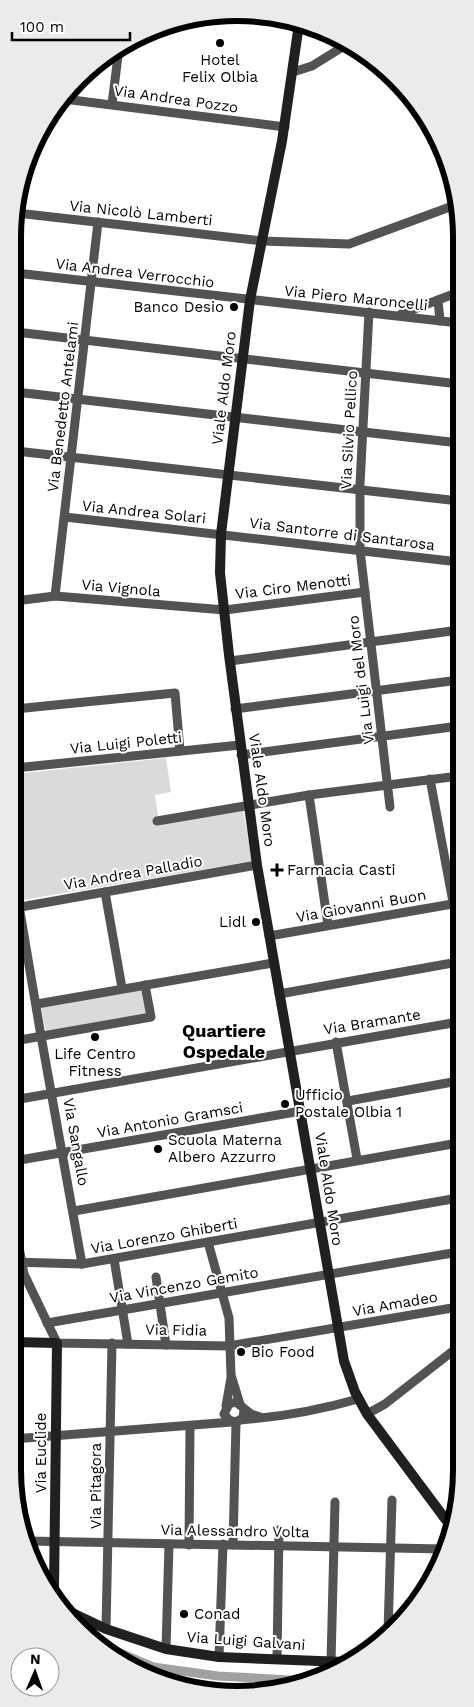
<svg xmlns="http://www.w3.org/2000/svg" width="474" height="1707" font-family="'Work Sans',sans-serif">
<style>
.green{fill:#dadada}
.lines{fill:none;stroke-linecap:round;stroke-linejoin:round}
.canal{stroke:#a1a1a1;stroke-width:9}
.street{stroke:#535353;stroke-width:9}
.secondary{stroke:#202020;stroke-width:10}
.poi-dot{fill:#000;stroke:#fff;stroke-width:2}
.labels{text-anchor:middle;stroke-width:4;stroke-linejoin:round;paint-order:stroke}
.poi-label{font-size:15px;fill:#000;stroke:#fff;text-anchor:start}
.street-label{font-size:15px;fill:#000;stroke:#fff}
.quarter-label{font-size:18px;font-weight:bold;fill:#000;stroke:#fff}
.rim{fill:none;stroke:#000;stroke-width:6}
</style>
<rect width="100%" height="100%" fill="#fff"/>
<!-- green -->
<g class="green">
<path d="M166,758L171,792L155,795L159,821L243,808L252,861L23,900L15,851V774Z"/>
<path d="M143,988L148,1014L46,1031L41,1007Z"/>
<path d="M131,1666C179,1687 248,1683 300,1684L222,1694L137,1671Z"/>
</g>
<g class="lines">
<!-- canal -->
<path class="canal" d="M106,1647L153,1667L218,1676L308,1681"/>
<!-- street -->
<g class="street">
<path d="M293,72L312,66L349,43"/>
<path d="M64,99L285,127"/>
<path d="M112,104L119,48"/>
<path d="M17,213L262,241L349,244L458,204"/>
<path d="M16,273L459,323"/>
<path d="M438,300L440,321"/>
<path d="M369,312L360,484V550L390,807"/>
<path d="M401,314L459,292"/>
<path d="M16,332L459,384"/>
<path d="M16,392L459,443"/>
<path d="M16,451L459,501"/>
<path d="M65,517L459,562"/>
<path d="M55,596L98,222"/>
<path d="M15,601L55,596L225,610L365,592"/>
<path d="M230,661L459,630"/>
<path d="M15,709L175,693L180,751"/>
<path d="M235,709L459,680"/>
<path d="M241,755L459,726"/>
<path d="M15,768L240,745"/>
<path d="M430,779L458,929"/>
<path d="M309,795L328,925"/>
<path d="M157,821L309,795L459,776"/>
<path d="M14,876L41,1036L82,1264"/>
<path d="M105,892L122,988"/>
<path d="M15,908L257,865"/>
<path d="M269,936L458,903"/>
<path d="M279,994L458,962"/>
<path d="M37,1004L273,963"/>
<path d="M14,1041L151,1017L145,985"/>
<path d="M336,1042L357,1159"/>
<path d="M14,1100L458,1022"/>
<path d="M348,1101L458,1081"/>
<path d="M14,1161L301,1111"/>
<path d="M74,1211L458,1143"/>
<path d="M13,1215L24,1274L57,1343L229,1346L458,1307"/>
<path d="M208,1242L229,1318L231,1375L240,1404"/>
<path d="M114,1259L128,1344"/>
<path d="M13,1262L82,1264L458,1198"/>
<path d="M156,1277L166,1345"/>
<path d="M47,1323L458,1252"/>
<path d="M226,1406L231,1378"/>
<path d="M244,1410L243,1418L236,1422L229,1420L224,1414L229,1404L236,1402L251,1414L260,1417"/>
<path d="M367,1414L385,1404L458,1347"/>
<path d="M240,1420C280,1417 320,1410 358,1399"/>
<path d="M13,1439L232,1422"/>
<path d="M443,1517L457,1510"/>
<path d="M27,1541L444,1549"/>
<path d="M189,1545L190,1427"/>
<path d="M233,1545L236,1422"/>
<path d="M106,1629L112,1343"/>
<path d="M388,1632L392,1500"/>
<path d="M166,1649L169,1544"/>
<path d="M219,1657L223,1544"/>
<path d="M277,1659L279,1530"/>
<path d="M331,1662L335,1502"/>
</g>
<!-- secondary -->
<g class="secondary">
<path d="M299,24L282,141L250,300L221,534L220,573L229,655L257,865L344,1361L355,1392L367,1414L452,1528"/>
<path d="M13,1342L57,1343L54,1589L52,1592"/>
<path d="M62,1608L106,1629L166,1649L219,1657L345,1662"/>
</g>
</g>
<!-- markers -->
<g class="poi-dot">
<circle cx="220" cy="43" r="5"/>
<circle cx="234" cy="307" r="5"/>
<path d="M274.5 862.5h5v5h5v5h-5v5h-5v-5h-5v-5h5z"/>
<circle cx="256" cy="922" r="5"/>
<circle cx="95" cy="1037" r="5"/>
<circle cx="285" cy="1104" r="5"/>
<circle cx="158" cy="1149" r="5"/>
<circle cx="241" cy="1352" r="5"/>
<circle cx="184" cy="1614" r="5"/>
</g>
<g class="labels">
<!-- poi labels -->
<g class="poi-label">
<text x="220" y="65" text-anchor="middle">Hotel<tspan x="220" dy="17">Felix Olbia</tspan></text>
<text x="224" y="312" text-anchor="end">Banco Desio</text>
<text x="287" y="875">Farmacia Casti</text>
<text x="246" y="927" text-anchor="end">Lidl</text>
<text x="95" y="1059" text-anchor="middle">Life Centro<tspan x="95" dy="17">Fitness</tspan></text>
<text x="295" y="1100">Ufficio<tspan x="295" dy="17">Postale Olbia 1</tspan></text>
<text x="168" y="1145">Scuola Materna<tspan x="168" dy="17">Albero Azzurro</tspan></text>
<text x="251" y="1357">Bio Food</text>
<text x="194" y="1619">Conad</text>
</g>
<!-- street labels -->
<g class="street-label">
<text transform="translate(176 99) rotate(8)" y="5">Via Andrea Pozzo</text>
<text transform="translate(141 213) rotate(6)" y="5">Via Nicolò Lamberti</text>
<text transform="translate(135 273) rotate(7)" y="5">Via Andrea Verrocchio</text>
<text transform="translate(356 298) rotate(6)" y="5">Via Piero Maroncelli</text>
<text transform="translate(224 388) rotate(-83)" y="5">Viale Aldo Moro</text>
<text transform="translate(63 407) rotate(-83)" y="5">Via Benedetto Antelami</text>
<text transform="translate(349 430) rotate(-87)" y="5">Via Silvio Pellico</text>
<text transform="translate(144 512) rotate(6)" y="5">Via Andrea Solari</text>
<text transform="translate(342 534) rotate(7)" y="5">Via Santorre di Santarosa</text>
<text transform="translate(293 587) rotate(-7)" y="5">Via Ciro Menotti</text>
<text transform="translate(121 588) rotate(5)" y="5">Via Vignola</text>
<text transform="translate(361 680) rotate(-97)" y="5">Via Luigi del Moro</text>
<text transform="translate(126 743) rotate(-6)" y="5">Via Luigi Poletti</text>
<text transform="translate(262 790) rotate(82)" y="5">Viale Aldo Moro</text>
<text transform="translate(133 873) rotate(-10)" y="5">Via Andrea Palladio</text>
<text transform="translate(361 906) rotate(-10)" y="5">Via Giovanni Buon</text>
<text transform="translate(372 1022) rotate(-9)" y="5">Via Bramante</text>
<text transform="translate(170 1120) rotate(-10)" y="5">Via Antonio Gramsci</text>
<text transform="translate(76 1142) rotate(80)" y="5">Via Sangallo</text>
<text transform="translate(329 1189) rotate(81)" y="5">Viale Aldo Moro</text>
<text transform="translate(164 1236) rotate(-10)" y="5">Via Lorenzo Ghiberti</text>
<text transform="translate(184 1285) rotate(-10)" y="5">Via Vincenzo Gemito</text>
<text transform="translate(395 1304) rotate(-10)" y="5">Via Amadeo</text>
<text transform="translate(176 1330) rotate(1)" y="5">Via Fidia</text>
<text transform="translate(41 1453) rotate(-90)" y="5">Via Euclide</text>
<text transform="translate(96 1486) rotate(-90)" y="5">Via Pitagora</text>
<text transform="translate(235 1531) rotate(1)" y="5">Via Alessandro Volta</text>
<text transform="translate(246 1641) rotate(4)" y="5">Via Luigi Galvani</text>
</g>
<!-- quarter labels -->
<g class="quarter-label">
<text x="224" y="1037">Quartiere<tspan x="224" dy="21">Ospedale</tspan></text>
</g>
</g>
<!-- crop -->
<path d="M0 0H474V1707H0ZM237 21H237A216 216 0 0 1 453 237V1470A216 216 0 0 1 237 1686H237A216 216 0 0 1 21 1470V237A216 216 0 0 1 237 21Z" fill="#ebebeb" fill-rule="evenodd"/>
<path class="rim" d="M237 21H237A216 216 0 0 1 453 237V1470A216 216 0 0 1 237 1686H237A216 216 0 0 1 21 1470V237A216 216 0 0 1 237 21Z"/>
<!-- north arrow -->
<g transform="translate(35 1672) rotate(2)"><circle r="24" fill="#ffffff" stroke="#999999"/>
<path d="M0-4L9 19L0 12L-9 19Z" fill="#000000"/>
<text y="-8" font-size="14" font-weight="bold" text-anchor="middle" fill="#000000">N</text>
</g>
<!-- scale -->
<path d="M12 32v8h118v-8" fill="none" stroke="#000000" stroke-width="2.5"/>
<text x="20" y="32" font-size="15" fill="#000000" stroke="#ffffff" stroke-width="4" paint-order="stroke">100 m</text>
</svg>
